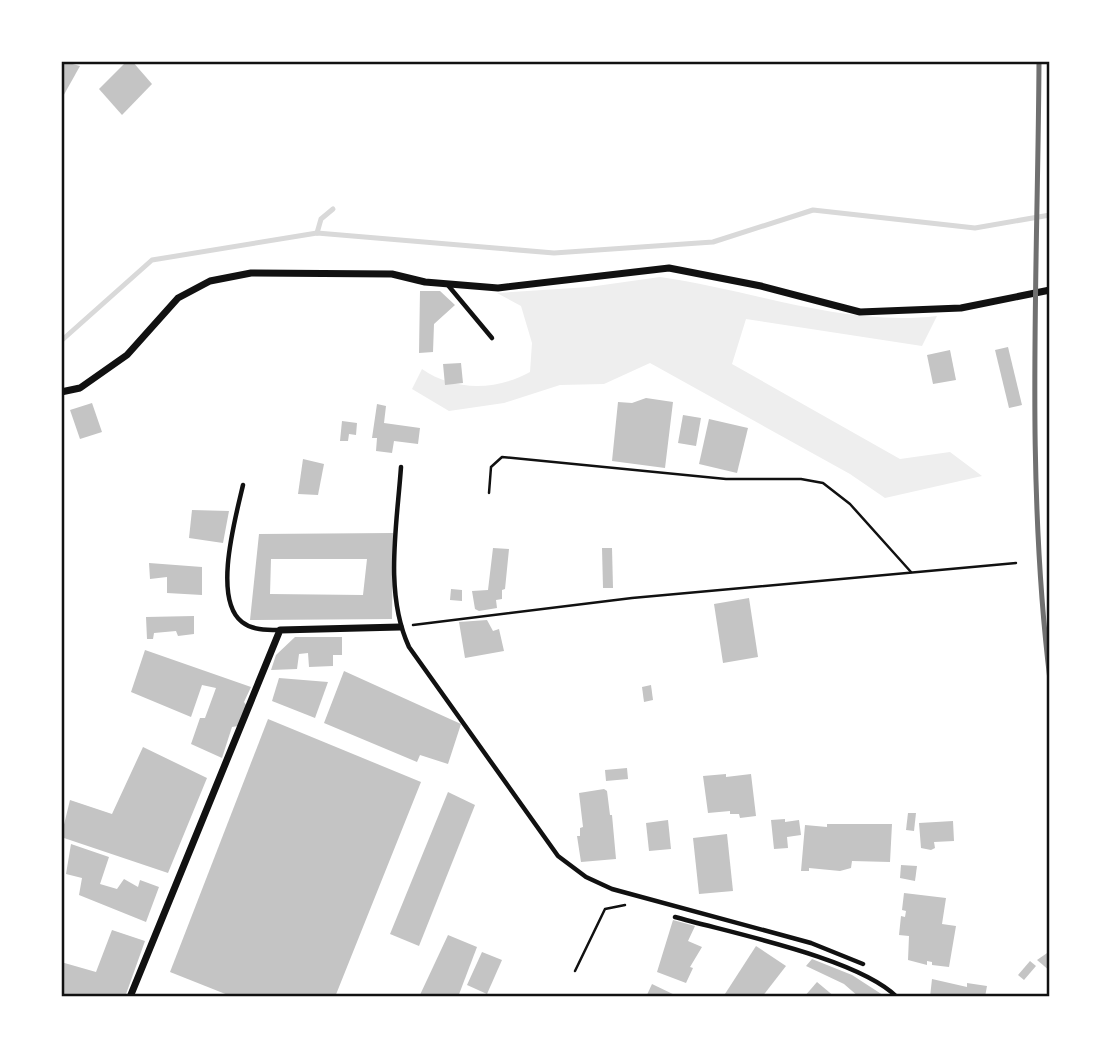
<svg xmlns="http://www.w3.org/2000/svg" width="1111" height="1058" font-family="Figtree,sans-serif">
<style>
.green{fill:#eee}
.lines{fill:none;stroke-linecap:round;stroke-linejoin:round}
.stream{stroke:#d9d9d9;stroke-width:5}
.building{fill:#c4c4c4;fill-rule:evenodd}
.path{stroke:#111;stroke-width:2.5}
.service{stroke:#111;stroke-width:4.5}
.minor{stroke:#111;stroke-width:7}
.rail{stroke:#707070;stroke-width:5}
.neatline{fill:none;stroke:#111;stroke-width:2.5}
</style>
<rect width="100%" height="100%" fill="#fff"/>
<!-- green -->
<path class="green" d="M660,277C753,290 843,327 937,316L922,346L746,319L732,364L900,459L950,452L982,476L885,498L850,474L650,363L604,384L560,385L504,403L449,411L412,389L422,369C453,391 496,391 530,372L532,343L521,306L497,293L589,287Z"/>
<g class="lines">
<!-- stream -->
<g class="stream">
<path d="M317,233L321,219L333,209"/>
<path d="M61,341L152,260L317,233L554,253L713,242L813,210L975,228L1050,215"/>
</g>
</g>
<!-- building -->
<g class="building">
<path d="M61,61L80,66L61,100Z"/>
<path d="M127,61H132L152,84L122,115L99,89Z"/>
<path d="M420,291H440L455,305L434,324L433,352L419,353Z"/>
<path d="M1008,347L1022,405L1009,408L995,350Z"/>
<path d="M950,350L956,380L933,384L927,355Z"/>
<path d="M461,363L463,383L445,385L443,364Z"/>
<path d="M646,398L673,402L665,468L612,461L618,402L632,403Z"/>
<path d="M92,403L102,432L80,439L70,410Z"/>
<path d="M377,404L386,406L384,423L420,428L418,444L394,441L392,453L376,451L377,438H372Z"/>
<path d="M683,415L701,418L696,446L678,443Z"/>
<path d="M709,419L748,428L737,473L699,464Z"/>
<path d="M342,421L357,423L356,435L349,434L348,441H340Z"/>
<path d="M303,459L324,464L318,495L298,494Z"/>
<path d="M192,510L229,511L223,543L189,538Z"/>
<path d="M393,533L392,619L250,620L259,534ZM271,559H367L363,595L270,594Z"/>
<path d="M493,548L509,549L505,589L502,590V599L496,600L497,608L479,611L475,609L472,591L488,590Z"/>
<path d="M602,548H612L613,588H603Z"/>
<path d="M149,563L202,567V595L167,593V577L150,579Z"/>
<path d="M451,589L462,590V601L450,600Z"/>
<path d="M749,598L758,657L723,663L714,604Z"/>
<path d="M194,616V634L178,636L176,631L154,633L153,639H147L146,617Z"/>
<path d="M487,620L493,631L499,629L504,651L465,658L459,622Z"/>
<path d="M295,637H342V655H333V666L309,667L308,653L299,654L297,669L271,670L276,655Z"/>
<path d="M145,650L251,687L244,702L247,706L238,726L232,727L222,758L191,744L200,718H205L216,688L202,685L191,717L131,692Z"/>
<path d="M344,671L461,724L448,764L420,755L417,762L324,723Z"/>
<path d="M279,678L328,682L315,718L272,701Z"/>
<path d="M651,685L653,700L644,702L642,687Z"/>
<path d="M268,719L421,782L335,997H233L170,972Z"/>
<path d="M143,747L207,778L168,873L61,837L70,800L112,814Z"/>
<path d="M627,768L628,779L606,781L605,770Z"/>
<path d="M726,774V777L751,774L756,816L740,818L739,814H730V811L708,813L703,776Z"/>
<path d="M604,789L607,791L610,815H612L616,859L581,862L577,836H580V828L583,827L579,793Z"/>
<path d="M448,792L475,805L419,946L390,934Z"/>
<path d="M908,813H916L914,831L906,830Z"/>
<path d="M785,819V822L799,820L801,835L787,837L788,848L774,849L771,820Z"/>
<path d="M668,820L671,849L649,851L646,823Z"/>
<path d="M953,821L954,841L934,842L935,848L931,850L921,848L919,823Z"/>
<path d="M827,824H892L890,862L852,861L851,868L840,871L809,868V871H801L805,825L827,827Z"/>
<path d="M727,834L733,891L699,894L693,838Z"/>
<path d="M71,844L109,857L100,884L117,889L124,879L138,887L140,880L159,887L146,922L79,895L82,878L66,874Z"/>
<path d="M901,865L917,866L915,881L900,878Z"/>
<path d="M904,893L946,898L942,924L956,926L949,967L932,965V962L927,961V965L908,960L909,936L899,935L901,916L905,917L906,911L902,910Z"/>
<path d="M673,920L695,926L688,941L702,947L690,967L693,968L686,983L657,972Z"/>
<path d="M112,930L145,941L125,997H61V962L96,972Z"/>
<path d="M448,935L477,947L458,997H419Z"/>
<path d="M756,946L786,966L762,997H723Z"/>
<path d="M1050,951V971L1037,960Z"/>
<path d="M482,952L502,960L487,994L467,985Z"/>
<path d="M812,959L852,975L886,997H859L844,984L806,966Z"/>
<path d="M1030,961L1036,966L1024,980L1018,975Z"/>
<path d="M932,979L967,987V983L987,986L985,997H930Z"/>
<path d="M817,982L835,997H804Z"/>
<path d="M652,984L679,997H646Z"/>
</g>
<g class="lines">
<!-- path -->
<g class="path">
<path d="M489,493L491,467L502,457L726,479H801L823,483L850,504L911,572"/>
<path d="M413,625L632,598L1016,563"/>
<path d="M575,971L605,909L625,905"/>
</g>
<!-- service -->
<g class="service">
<path d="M447,284L492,338"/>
<path d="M401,467C397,525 384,593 409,647L558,856L586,877L612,889L811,943L863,964"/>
<path d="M243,485C236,516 212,599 242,622C252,630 266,630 279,630"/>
<path d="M675,917C731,933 858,958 897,997"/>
</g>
<!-- minor -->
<g class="minor">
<path d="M61,392L80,388L127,355L178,298L210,281L251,273L392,274L425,282L498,288L669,268L761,286L860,312L961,308L1050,290"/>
<path d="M130,997L280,630L400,627"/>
</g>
<!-- rail -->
<path class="rail" d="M1039,61C1038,267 1025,475 1050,680"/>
</g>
<!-- border -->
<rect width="1111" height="1058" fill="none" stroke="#ffffff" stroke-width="126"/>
<rect x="63" y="63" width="985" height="932" class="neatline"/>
</svg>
